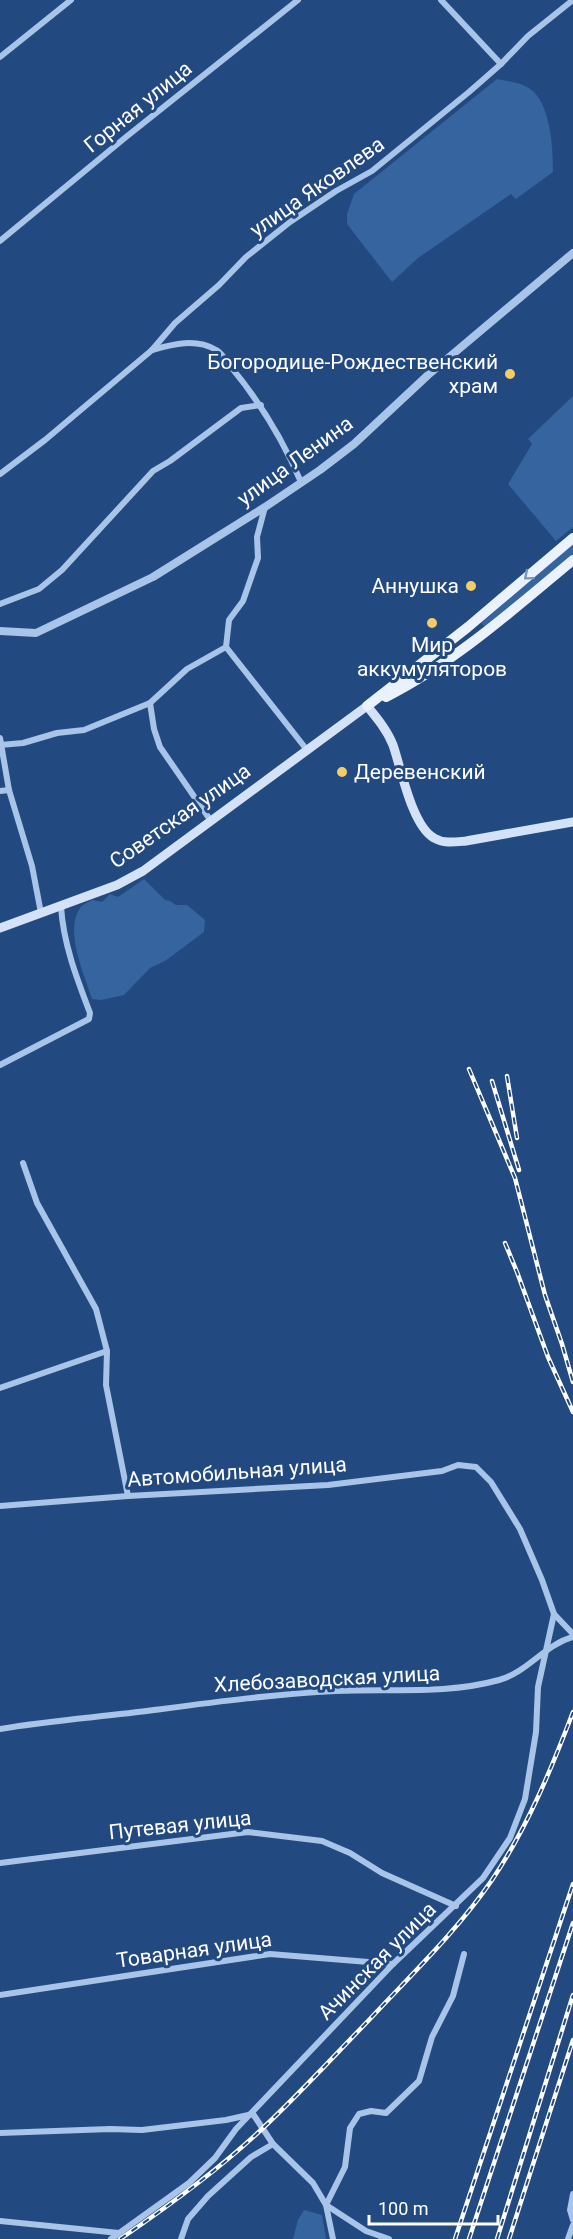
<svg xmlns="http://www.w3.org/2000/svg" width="573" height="2239" font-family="Roboto,sans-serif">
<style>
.green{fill:#36649f}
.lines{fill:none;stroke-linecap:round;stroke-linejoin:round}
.minor{stroke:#a8c4e8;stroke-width:6}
.tertiary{stroke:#a8c4e8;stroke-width:8}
.secondary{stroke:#d3e2f6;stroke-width:9}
.primary{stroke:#eaf2fd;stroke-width:10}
.rail-casing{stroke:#fff;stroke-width:4.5}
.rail{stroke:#224a81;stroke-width:2;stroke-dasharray:7;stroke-linecap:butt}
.oneway{stroke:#7c96b9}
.poi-dot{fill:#f4cd6a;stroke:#224a81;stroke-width:2}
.labels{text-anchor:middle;stroke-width:6;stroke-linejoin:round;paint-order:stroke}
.street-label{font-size:21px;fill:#fff;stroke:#224a81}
.poi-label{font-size:21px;fill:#fff;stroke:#224a81;text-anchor:end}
</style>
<rect width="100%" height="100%" fill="#224a81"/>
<!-- green -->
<g class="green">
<path d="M497,79C506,81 517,82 525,86C551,97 553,148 553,172L516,199L511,194L418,258L392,282L347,224V214L354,194Z"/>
<path d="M573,396V527L556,541L508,484L532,444L528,439Z"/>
<path d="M573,544V554L485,627L481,623Z"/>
<path d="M144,879L165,900L170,901L176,905H187L205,920L204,932L165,961L150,968L124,995L101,1000L92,999C85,976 64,931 80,908C82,905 88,902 92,900L102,902L110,894L118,897Z"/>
<path d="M304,2210L322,2215L326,2239H293L298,2220Z"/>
</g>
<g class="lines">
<!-- minor -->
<g class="minor">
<path d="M441,0L501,64"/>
<path d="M0,57L71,0"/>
<path d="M0,241L126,137L298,0"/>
<path d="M152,350C173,344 196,338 216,350C222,353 227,362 231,367C260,402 283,440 301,482"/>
<path d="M0,474L45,440L152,350L175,323L219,285L246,257L290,222L336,191L372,171L469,92L501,64L528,36L573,0"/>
<path d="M0,604L39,589L62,570L153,471L170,461L241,408L261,405"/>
<path d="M226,647L229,620L243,601L258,558L257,537L265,507"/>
<path d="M150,703L154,729L160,747L211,821"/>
<path d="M0,738L9,790L32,866L41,913"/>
<path d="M0,745L23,743L57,733L84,730L150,703L187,669L226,647L307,750"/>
<path d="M0,791L9,790"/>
<path d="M0,1065L89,1019L90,1013C77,979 63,943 61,906"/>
<path d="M23,1163L37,1203L96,1309L107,1351L106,1385L128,1496"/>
<path d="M0,1388L107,1351"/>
<path d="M0,1506L128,1496L328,1485L442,1471L458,1465L476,1467L491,1482L520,1529L542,1580L554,1614L573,1634"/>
<path d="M0,1729C51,1720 103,1717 154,1710C215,1702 275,1694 336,1691C390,1688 445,1695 499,1680C528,1672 544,1645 573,1637"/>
<path d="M0,1863L248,1832L322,1841L350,1853L382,1873L456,1906"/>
<path d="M0,1995L270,1954L393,1964"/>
<path d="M0,2133L110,2129L142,2130L226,2120L253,2114L273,2144L313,2183L326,2205L366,2231L389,2239"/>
<path d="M573,2194L570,2210L573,2220"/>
<path d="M0,2221L119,2233"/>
<path d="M111,2239L189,2183L215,2158L236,2129L393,1964L483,1878L510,1838L525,1799L536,1732L538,1687L554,1614"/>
<path d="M181,2239L188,2219L208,2196L251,2157L273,2144"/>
<path d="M333,2239L326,2205L345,2167L350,2128L359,2114L371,2111L386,2113L419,2081L432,2037L453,1996L464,1954"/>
<path d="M568,2239L573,2225"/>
</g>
<!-- tertiary -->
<path class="tertiary" d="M0,631L36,633L153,577L265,507L320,470L354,444L428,375L573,253"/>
<!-- secondary -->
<path class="secondary" d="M0,928L117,885L143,871L367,706C377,718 387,730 393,745C401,768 412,826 434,838C444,844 455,842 466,841L573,822"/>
<!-- primary -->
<g class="primary">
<path d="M386,697C455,662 514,609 573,560"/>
<path d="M367,706L468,627L573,538"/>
</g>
<defs>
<g id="rail">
<path d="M469,1069L515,1178L545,1295L562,1344L573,1382"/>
<path d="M507,1076L517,1138"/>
<path d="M492,1081L519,1170"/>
<path d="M505,1243L517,1272L548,1357L573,1412"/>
<path d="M120,2239C170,2205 220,2169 264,2127C300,2093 334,2056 369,2020C411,1975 457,1931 492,1880C527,1828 551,1770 573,1712"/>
<path d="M455,2239L573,1884"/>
<path d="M469,2239L573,1923"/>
<path d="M497,2239L573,1995"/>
<path d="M509,2239L573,2040"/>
</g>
</defs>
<!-- rail casing -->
<use href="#rail" class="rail-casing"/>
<!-- rail -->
<use href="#rail" class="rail"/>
</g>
<!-- one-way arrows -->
<defs><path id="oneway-chevron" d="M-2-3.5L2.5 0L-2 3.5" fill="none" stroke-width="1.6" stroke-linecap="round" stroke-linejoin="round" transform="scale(1.5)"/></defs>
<use class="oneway" href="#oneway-chevron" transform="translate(528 576) rotate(140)"/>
<!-- markers -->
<g class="poi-dot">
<circle cx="510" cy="374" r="6"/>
<circle cx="471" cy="586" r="6"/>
<circle cx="432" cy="623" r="6"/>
<circle cx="342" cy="772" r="6"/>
</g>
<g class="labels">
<!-- street labels -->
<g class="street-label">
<text transform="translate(138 107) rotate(-39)" y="7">Горная улица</text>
<text transform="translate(317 187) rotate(-35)" y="7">улица Яковлева</text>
<text transform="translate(295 461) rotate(-36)" y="7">улица Ленина</text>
<text transform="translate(180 816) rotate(-35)" y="7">Советская улица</text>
<text transform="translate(237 1472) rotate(-4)" y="7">Автомобильная улица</text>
<text transform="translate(327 1679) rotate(-3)" y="7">Хлебозаводская улица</text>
<text transform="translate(180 1825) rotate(-6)" y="7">Путевая улица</text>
<text transform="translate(194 1950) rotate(-8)" y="7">Товарная улица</text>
<text transform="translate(377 1961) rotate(-45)" y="7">Ачинская улица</text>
</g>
<!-- poi labels -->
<g class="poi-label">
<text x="498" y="369">Богородице-Рождественский<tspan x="498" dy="24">храм</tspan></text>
<text x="459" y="593">Аннушка</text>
<text x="432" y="652" text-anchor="middle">Мир<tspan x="432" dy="24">аккумуляторов</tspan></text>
<text x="354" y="779" text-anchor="start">Деревенский</text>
</g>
</g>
<!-- scale -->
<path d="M369 2215v9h129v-9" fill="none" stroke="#ffffff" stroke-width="3"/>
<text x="378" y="2215" font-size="18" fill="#ffffff" stroke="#224a81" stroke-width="4.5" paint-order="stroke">100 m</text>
</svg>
